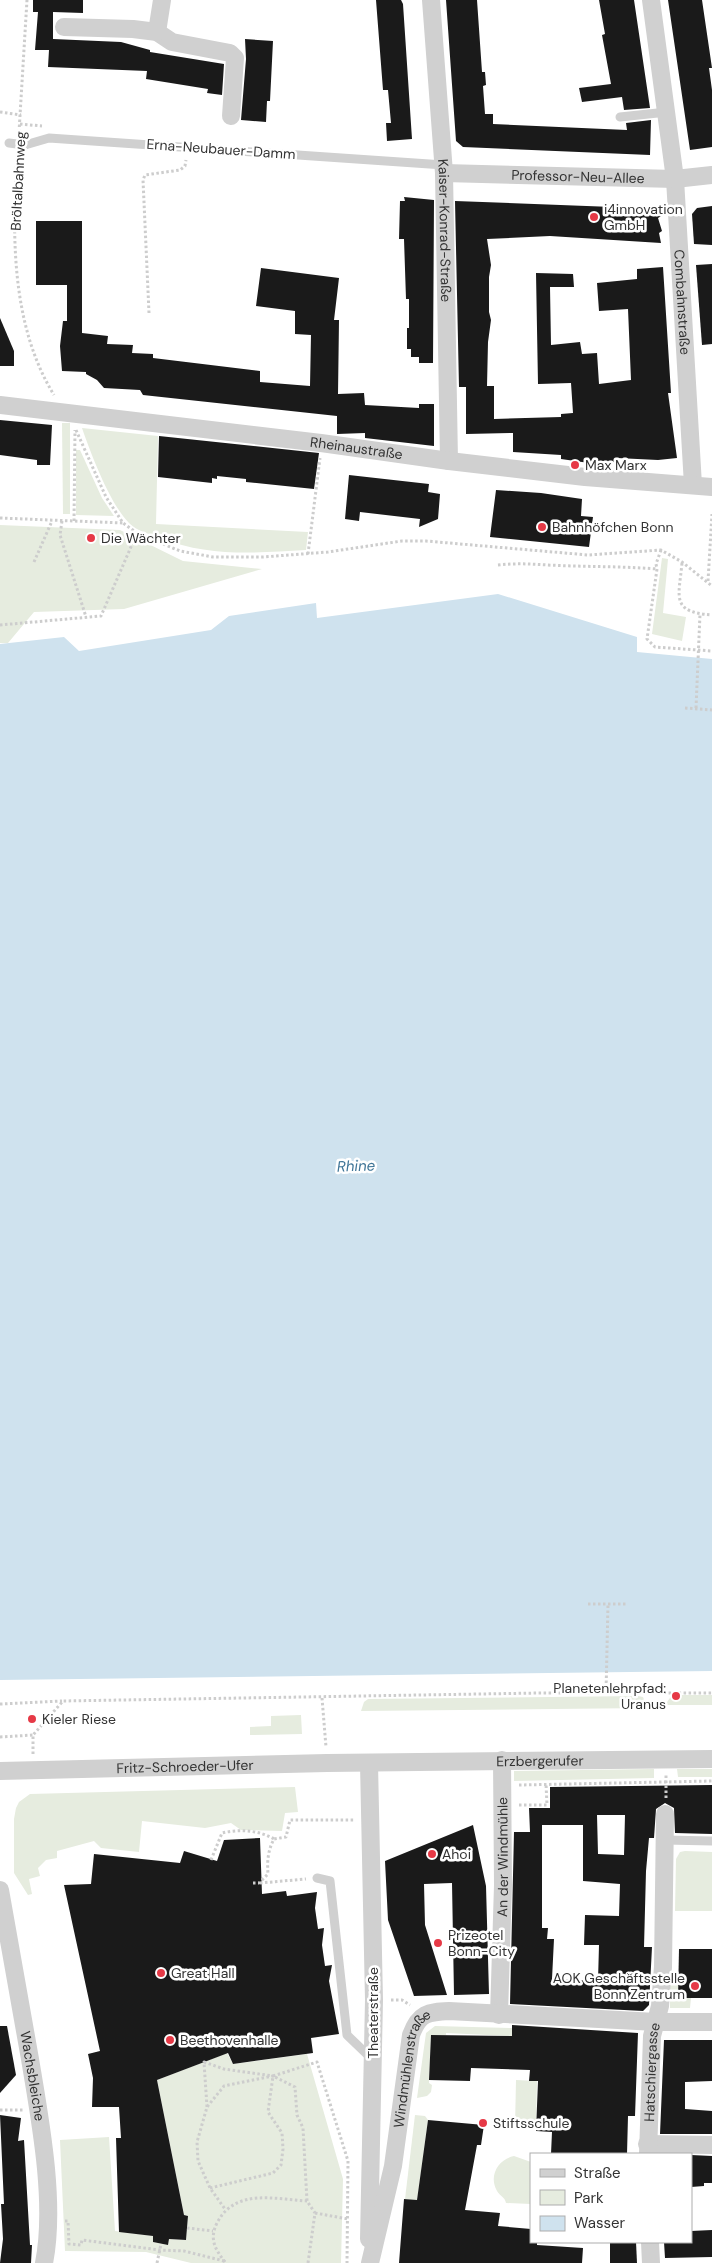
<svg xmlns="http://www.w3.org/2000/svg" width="712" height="2263" font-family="'DM Sans',sans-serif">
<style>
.green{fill:#e6ecdf}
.water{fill:#cfe2ee}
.building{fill:#1a1a1a;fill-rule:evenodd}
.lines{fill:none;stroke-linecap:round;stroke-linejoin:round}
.path{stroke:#cdcdcd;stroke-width:3;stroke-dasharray:2.5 2.5;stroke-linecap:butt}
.lane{stroke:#d0d0d0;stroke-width:9}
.street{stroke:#d0d0d0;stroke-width:18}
.lane-bridge{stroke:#d0d0d0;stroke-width:9}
.poi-dot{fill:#e63946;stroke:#fff;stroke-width:2}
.labels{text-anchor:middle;stroke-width:5;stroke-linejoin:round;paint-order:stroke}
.street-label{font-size:14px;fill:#333;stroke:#fff}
.poi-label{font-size:14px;fill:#333;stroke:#fff;text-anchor:start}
.water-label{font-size:15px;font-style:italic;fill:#3f7597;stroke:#fff}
</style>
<rect width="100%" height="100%" fill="#fff"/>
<!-- green -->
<g class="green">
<path d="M62,423H70V514H63Z"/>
<path d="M82,428L158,436L156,524L308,532L306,550C254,553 209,557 160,538C149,534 137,531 129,523C110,504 91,454 82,428Z"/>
<path d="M76,450H80L102,498L114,516L76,515Z"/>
<path d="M0,525L120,530L183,561L262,569L124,609L34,612L8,643H0Z"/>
<path d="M662,558L668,559L663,613L686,617L682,641L652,634Z"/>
<path d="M672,1695H712V1705H665Z"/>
<path d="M638,1696L643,1697L647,1708L361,1711L364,1702L368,1699Z"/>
<path d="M301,1715L302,1734L250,1735V1727L271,1726V1716Z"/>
<path d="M654,1769V1778L514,1781V1771Z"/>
<path d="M712,1769V1777H678L677,1769Z"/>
<path d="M295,1787L298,1812L285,1813L282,1831L241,1830L231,1823L205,1828L142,1821L139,1852L101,1848L94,1841L57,1851V1858L46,1860L38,1868L40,1876L29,1879L32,1894L28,1895L14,1873V1819L16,1808L19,1802L30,1794Z"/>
<path d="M685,1851L712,1852V1911H675L676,1859L680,1852Z"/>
<path d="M670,1971H678V1998H691L690,2008H670Z"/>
<path d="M435,2026L512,2028V2036L446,2033V2035H431L429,2083L432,2085L431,2092L427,2096L417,2098L426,2033Z"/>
<path d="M227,2053L233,2064L307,2054L343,2179L341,2263H191L146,2252L65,2251L60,2140L109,2137L115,2231L153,2236V2242L168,2245L169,2239L186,2240L188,2216L184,2215L157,2080Z"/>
<path d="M516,2080L537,2081L536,2128L515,2127Z"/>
<path d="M415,2115L425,2116L428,2120L417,2201L405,2199Z"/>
<path d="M514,2156L531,2162V2204L506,2203C505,2197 500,2196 497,2191C488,2175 499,2159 514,2156Z"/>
</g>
<!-- water -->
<path class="water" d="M498,594L637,637V652L712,659V1671L0,1680V644L64,637L79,651L211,630L229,616L316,603L317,618Z"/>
<!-- building -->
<g class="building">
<path d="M33,0H83V13L53,12V39L121,42L150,50V52L224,64L222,95L207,93L208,89L146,79L147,71L48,67L49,50H35L38,12H33Z"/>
<path d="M376,0H401L403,4L412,139L387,141L386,123H391L388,90H383Z"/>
<path d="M446,0H477L482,72H485L486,85L483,86L485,114H493V124L627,130L626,123L651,120L650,155L463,147L456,141Z"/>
<path d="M599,0H634L650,108L624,110L622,97L582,102L579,88L611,84L602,35L605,34Z"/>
<path d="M668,0H702L712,68H709L712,90V147L690,150Z"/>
<path d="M245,39L273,41L270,101H267L266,122L241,120L246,59Z"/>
<path d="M404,197L434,200L433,363H419V357H411V349H407V328H409V299H406L404,239H399L400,201H405Z"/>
<path d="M455,201L639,208L644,205L646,208L666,209V213L658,218L662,231L659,233L661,243L550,236L487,239L491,265L489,277V312L491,320L488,342L487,386H494V419L561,417V414L573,413L571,383L538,384L536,273L573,274L574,287H550L551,345L580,342L582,354L597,353L599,384L631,380L628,309L599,311L597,283L637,279V269L663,267L671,393H668L677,458L658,460L617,458V462L589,463L561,459V455L513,452V433L466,434V387H459Z"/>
<path d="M712,206V245L694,244L692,214L697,208Z"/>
<path d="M36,221H82V333L108,336L107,344L133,345L132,353L153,354V358L260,371V382L310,386L311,335L295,334V311L256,306L261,268L339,278L334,320H339L338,394L364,393L365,405L419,408V404H434V446L365,438V433L337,434V416L143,395L140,390L104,388L97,380L86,374V372L62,371L60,346L63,321H67V285H36Z"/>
<path d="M712,264V344L702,345L696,265Z"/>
<path d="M0,318L14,351V366H0Z"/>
<path d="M0,420L52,425L50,465H37V460L0,455Z"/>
<path d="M159,436L319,453L314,489L246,482V479L217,476V479L212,478V483L158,477Z"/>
<path d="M349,475L429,484L428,492L440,494L438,519L419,527L420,519L360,512L359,521L345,519Z"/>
<path d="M496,490L541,493L582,499L581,516L593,517L589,547L490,537Z"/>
<path d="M712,1785V1834L675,1833L674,1808L665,1803L656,1809L654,1838H649L646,1871L644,1947H652L649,2005L643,2011L510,2004L514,1832H530L529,1808H550V1787ZM597,1815H625L624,1855L598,1854ZM542,1825H583V1881L620,1884L619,1916L585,1915L584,1945H599L598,1981L552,1979L554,1939H547L548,1928H542Z"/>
<path d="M473,1825L486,1886L489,1994L454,1995L452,1883L424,1884L425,1925L447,1995L414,1996L388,1920L385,1861Z"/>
<path d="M260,1838L262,1894L286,1891L287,1896L317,1892L315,1908L318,1929L324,1928L322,1945L325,1966L332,1965L329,1981L339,2034L311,2038L313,2053L233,2064L228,2053L157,2080L184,2215L188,2216L186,2240L169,2239L168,2245L153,2242V2236L119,2232L116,2138H121L119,2107H92L93,2078L88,2054L100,2051L64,1885L91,1884L94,1854L180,1863L184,1851L217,1861L224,1840Z"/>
<path d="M679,1949H712V1998H678Z"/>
<path d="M512,2025L638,2033L635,2116H628L627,2154H551L552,2132L536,2131L538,2081H529L530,2070L471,2068L470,2081L429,2080L431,2035L512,2036Z"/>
<path d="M0,2026H7L16,2075L0,2093Z"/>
<path d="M664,2040H712V2081L685,2082V2109L712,2111V2134H660Z"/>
<path d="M0,2115L21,2118L18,2141L24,2140L30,2245H32L31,2263H0L3,2239L1,2204H4Z"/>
<path d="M428,2120L484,2125L481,2145H477L465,2210L500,2213L498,2226L531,2229V2242H537V2245L583,2248L582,2263H399L404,2199L417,2200Z"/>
<path d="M691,2155L712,2156V2183H704V2186L691,2187Z"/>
<path d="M712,2230V2257L665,2258L664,2242H691V2231Z"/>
<path d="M610,2242H636L637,2263H610Z"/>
</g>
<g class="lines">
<!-- path -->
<g class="path">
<path d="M0,112L21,115"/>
<path d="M20,124L42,126"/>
<path d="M19,132L27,0"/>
<path d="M17,156C12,235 11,325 54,395"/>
<path d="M149,313L143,180L145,175L180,170L185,166L186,160"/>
<path d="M76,430L106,497L123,523L137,533L180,551L213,557H263L328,552L402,541H426L588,555L661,550L682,562L712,586"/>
<path d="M0,518L123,523"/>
<path d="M62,521L60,535L86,617"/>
<path d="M74,521L75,430"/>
<path d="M661,550L656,564L657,569L647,639L655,647L712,651"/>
<path d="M308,554L320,458"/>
<path d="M34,562L52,521"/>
<path d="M682,563C679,597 670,612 712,615"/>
<path d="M498,565C515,563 531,564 548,565C585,567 620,566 657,569"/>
<path d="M708,581L712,514"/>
<path d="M0,625L101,616L137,533"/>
<path d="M685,708L712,710"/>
<path d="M696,708L700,614"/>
<path d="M588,1604H628"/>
<path d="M606,1693L608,1604"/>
<path d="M322,1698L326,1747"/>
<path d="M0,1704L62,1701"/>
<path d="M0,1737L33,1735"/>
<path d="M33,1754V1735L63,1701L540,1693H712"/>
<path d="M519,1785L712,1781"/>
<path d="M666,1798V1775"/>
<path d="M519,1805H547L546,1784"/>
<path d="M211,1860L222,1833C239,1829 259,1830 274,1839"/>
<path d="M253,1883H259L268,1874C267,1861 268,1850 274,1839L286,1837L290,1820H355"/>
<path d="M260,1883L306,1879"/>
<path d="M391,2000H402L410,2005"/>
<path d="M207,2107L204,2062L224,2069L273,2076L224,2086L207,2107L197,2142L198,2161L210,2188L225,2209"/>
<path d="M0,2110H23"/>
<path d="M210,2188L273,2173L281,2165L283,2149L282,2133L268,2112L273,2076"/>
<path d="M315,2213L348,2219"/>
<path d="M65,2221H68L69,2244L81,2245L82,2240L160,2250L184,2251L224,2261V2263"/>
<path d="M187,2228L213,2231"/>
<path d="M225,2262C215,2249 209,2239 217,2223C235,2188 274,2199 307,2201"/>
<path d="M157,2263L161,2244"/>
<path d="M308,2263L315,2213L307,2201L303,2128L297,2115L295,2087L273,2076L317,2062L348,2161L347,2263"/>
</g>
<!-- lane -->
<g class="lane">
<path d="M620,117L667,112"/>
<path d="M25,145L49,138L444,165"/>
<path d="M665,1840L712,1841"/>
<path d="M317,1878L330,1881L347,2035L372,2059"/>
</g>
<!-- street -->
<g class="street">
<path id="s1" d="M431,0L444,173L449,461"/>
<path id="s2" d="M651,0L675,179L693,485"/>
<path d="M64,27L133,29L157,32L172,42L230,53L235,58L231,116"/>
<path d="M157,32L162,0"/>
<path id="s3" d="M444,173L675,179L712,175"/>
<path id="s4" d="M0,405L321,443L449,461L585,477L712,487"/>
<path d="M369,1763L374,2000L369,2239"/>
<path id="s5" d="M0,1771L327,1763L712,1759"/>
<path id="s6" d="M0,1890C10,1946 20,2002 30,2059C40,2119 56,2203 44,2263"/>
<path id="s7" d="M499,2015L503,1885L502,1760"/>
<path d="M647,2144L712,2145"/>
<path id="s8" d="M648,2154L652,2036L660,2006L663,1967L665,1814"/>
<path d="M650,2242L651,2263"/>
<path id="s9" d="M370,2263L393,2166L411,2035C419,2013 428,2012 449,2011L656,2022H712"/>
</g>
<!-- lane-bridge -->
<path class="lane-bridge" d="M9,143L25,145"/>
</g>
<!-- markers -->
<g class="poi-dot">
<circle cx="594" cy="217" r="5"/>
<circle cx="575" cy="465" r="5"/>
<circle cx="542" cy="527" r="5"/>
<circle cx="91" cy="538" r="5"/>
<circle cx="676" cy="1696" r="5"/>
<circle cx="32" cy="1719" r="5"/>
<circle cx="432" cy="1854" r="5"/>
<circle cx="438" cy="1943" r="5"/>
<circle cx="161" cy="1973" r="5"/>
<circle cx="695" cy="1986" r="5"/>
<circle cx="170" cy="2040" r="5"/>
<circle cx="483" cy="2123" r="5"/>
</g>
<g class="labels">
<!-- street labels -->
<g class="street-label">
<text transform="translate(221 149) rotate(4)" y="5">Erna-Neubauer-Damm</text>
<text dy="5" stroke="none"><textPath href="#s3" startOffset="134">Professor-Neu-Allee</textPath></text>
<text transform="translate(18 181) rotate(-87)" y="5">Bröltalbahnweg</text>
<text dy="5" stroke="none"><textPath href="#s1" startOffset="231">Kaiser-Konrad-Straße</textPath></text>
<text dy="5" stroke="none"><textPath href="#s2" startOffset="304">Combahnstraße</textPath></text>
<text dy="5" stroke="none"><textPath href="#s4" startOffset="359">Rheinaustraße</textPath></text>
<text dy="5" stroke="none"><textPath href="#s5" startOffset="540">Erzbergerufer</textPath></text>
<text dy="5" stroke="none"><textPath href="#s5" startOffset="185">Fritz-Schroeder-Ufer</textPath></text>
<text dy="5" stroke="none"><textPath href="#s7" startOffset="158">An der Windmühle</textPath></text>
<text transform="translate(373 2013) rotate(-90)" y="5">Theaterstraße</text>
<text dy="5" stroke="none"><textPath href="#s8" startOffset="82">Hatschiergasse</textPath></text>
<text dy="5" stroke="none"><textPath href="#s9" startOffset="200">Windmühlenstraße</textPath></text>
<text dy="5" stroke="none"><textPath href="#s6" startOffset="189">Wachsbleiche</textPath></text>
</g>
<!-- poi labels -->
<g class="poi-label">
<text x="604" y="214">i4innovation<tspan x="604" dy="16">GmbH</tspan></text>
<text x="585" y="470">Max Marx</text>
<text x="552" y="532">Bahnhöfchen Bonn</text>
<text x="101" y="543">Die Wächter</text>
<text x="666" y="1693" text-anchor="end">Planetenlehrpfad:<tspan x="666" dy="16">Uranus</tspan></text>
<text x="42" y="1724">Kieler Riese</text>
<text x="442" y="1859">Ahoi</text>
<text x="448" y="1940">Prizeotel<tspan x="448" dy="16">Bonn-City</tspan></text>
<text x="171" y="1978">Great Hall</text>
<text x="685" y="1983" text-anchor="end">AOK Geschäftsstelle<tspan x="685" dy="16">Bonn Zentrum</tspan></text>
<text x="180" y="2045">Beethovenhalle</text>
<text x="493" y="2128">Stiftsschule</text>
</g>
<!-- water labels -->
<g class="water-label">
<text transform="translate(356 1166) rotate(-2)" y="5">Rhine</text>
</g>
</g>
<!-- legend -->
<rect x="530" y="2153" width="162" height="90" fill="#ffffff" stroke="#adadad"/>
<rect x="540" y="2169" width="25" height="8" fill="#d0d0d0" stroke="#adadad"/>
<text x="574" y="2178" font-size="15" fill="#333333">Straße</text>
<rect x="540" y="2190" width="25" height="15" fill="#e6ecdf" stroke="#adadad"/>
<text x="574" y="2203" font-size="15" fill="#333333">Park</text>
<rect x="540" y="2216" width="25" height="15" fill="#cfe2ee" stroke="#adadad"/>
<text x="574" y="2228" font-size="15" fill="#333333">Wasser</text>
</svg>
